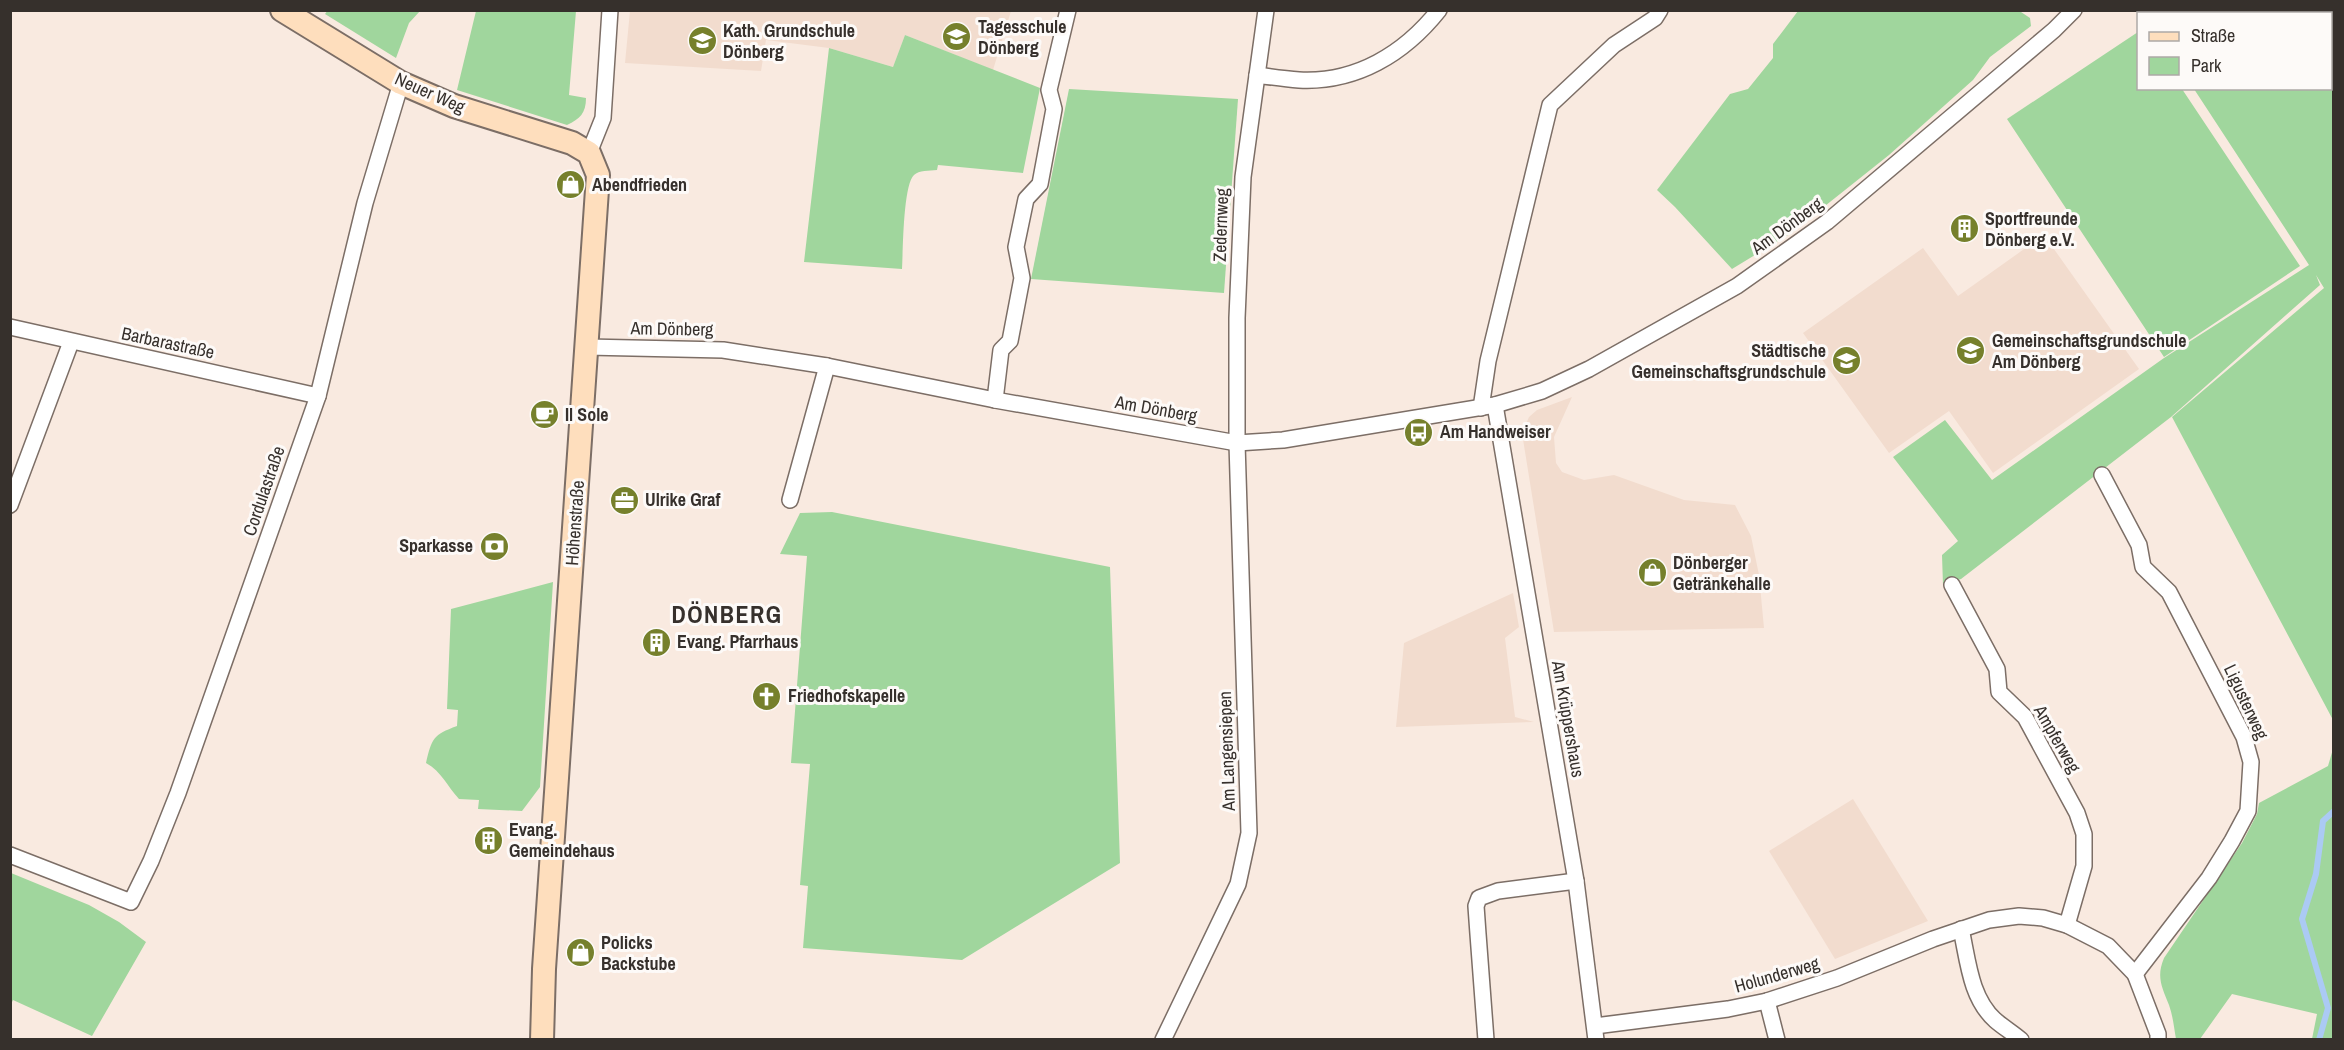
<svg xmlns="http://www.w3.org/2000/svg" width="2344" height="1050" font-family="'Archivo Narrow',sans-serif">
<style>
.built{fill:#f2dcce}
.green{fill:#a0d69d}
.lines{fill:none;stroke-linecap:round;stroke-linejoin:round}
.stream{stroke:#abcaf4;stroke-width:6}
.street-casing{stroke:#7c6e66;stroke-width:18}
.secondary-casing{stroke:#7c6e66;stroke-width:26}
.street{stroke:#fff;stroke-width:15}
.secondary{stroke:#fedebd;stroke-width:22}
.labels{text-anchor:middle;stroke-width:6;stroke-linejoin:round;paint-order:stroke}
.poi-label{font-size:18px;font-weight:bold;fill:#36302c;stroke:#fdfaf8;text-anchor:start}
.street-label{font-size:18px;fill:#36302c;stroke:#fdfaf8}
.district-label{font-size:24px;font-weight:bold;letter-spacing:1.5px;fill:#36302c;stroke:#fdfaf8}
</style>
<rect width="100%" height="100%" fill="#f9eae0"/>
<!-- built -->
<g class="built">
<path d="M630,11H1011L993,70L905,35L893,67L829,48L766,40L761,71L625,63Z"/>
<path d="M2044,235L2139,369L1993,473L1949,411L1889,453L1803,333L1923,248L1958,296Z"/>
<path d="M1572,397L1554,437L1556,463L1562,472L1584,480L1614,475L1684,500L1735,505L1751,536L1759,575L1764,628L1554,632L1522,433L1529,417L1537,410Z"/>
<path d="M1513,593L1519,627L1505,638L1515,717L1534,722L1396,727L1404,643Z"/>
<path d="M1853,799L1928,921L1835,959L1769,851Z"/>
</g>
<!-- green -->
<g class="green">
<path d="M328,10H420V11L409,23L396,58L325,14Z"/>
<path d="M2018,10L2030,18L2031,26L1990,57L1973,80L1889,155L1791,233L1732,269L1675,207L1657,190L1730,94L1748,89L1773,58V44L1798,11Z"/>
<path d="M476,11H576L569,95L586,98C586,113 580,119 567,125L457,90Z"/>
<path d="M2173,11H2333V720L2172,417L2324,288L2316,275L2320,285L2171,417L1961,579L1943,585L1942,555L1958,541L1893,457L1945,420L1992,480L2164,358L2309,265L2194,89L2330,88V14H2177Z"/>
<path d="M2138,32V88L2182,89L2300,266L2164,357L2007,119Z"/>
<path d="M905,35L1040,88L1023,173L938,165L937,170C929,171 919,170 914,175C903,185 903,252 902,269L804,262L829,48L893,67Z"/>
<path d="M1069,89L1238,99L1224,293L1031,279Z"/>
<path d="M832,512L1110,567L1120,863L962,960L803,948L808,886L800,885L810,764L791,763L807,556L780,554L800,513Z"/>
<path d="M553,582L540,787L522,811L478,809L479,800L459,799C447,786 442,772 426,763C432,738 433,735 457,726L458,710L447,709L451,609Z"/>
<path d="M2333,749V1039H2312L2317,1014L2232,994L2200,1039H2176C2174,1028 2173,1016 2169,1005C2162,987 2156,977 2164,958L2242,843L2257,814L2259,803L2328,766Z"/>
<path d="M11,873L89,905L119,922L146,942L92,1036L13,1000L11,1004Z"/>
</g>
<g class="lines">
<!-- stream -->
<path class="stream" d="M2319,1040L2328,1008L2302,919L2316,874L2323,821L2334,811"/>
<defs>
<g id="street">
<path d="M1257,75C1271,77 1285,79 1299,80C1356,83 1404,54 1439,10"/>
<path d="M589,153L603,118L610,10"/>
<path d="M10,327L318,396"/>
<path d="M587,347L723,350L827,366L995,400L1237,443L1283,440L1495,405L1542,391L1589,369L1737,286L1827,222L2054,30L2074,10"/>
<path d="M995,400L1001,350L1010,341L1022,278L1016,247L1026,199L1040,184L1054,109L1049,90L1068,10"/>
<path d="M1495,405L1576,881L1596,1040"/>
<path d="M1481,408L1488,361L1550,105L1614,45L1655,18L1660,10"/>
<path d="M2102,475L2139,545L2143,567L2169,592L2244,737L2251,762L2248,811L2232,841L2209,878L2135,974"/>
<path d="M790,500L827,366"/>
<path d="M10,505L71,342"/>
<path d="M1952,585L1997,669L1999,692L2025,717L2077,813L2084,834V866L2067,925"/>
<path d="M10,855L131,902L151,861L178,793L318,396L365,203L401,83"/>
<path d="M1961,929C1968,960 1970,997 1995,1020C2003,1027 2013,1033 2021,1040"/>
<path d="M1767,1001L1777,1040"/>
<path d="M1595,1026L1728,1009L1767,1001L1837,978L1933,939L1989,920L2019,916L2043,918L2067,925L2108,946L2135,974L2158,1034V1040"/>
<path d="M1163,1040L1238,884L1249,833L1237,443V318L1243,177L1266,10"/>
<path d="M1486,1040L1478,934L1476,906L1479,898L1498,891L1576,881"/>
</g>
<path id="secondary" d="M282,10L401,83L454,106L572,143L589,153L598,175L544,969L542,1040"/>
</defs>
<!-- street casing -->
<use href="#street" class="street-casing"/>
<!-- secondary casing -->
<use href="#secondary" class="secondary-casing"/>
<!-- street -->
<use href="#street" class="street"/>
<!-- secondary -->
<use href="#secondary" class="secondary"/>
</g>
<!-- icons -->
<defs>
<symbol id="school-disc" viewBox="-11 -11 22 22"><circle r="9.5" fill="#76802c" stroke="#fdfaf8"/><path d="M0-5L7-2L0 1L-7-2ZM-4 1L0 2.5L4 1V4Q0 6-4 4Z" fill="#fff"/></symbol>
<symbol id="shop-disc" viewBox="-11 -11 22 22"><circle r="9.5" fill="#76802c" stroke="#fdfaf8"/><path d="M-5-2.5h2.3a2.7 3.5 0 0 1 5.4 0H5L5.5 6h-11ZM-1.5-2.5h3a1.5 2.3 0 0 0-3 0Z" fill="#fff"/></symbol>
<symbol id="building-disc" viewBox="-11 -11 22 22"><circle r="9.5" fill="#76802c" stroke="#fdfaf8"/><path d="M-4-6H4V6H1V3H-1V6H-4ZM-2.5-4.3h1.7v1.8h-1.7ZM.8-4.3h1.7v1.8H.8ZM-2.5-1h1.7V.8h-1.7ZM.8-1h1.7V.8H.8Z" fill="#fff"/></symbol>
<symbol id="cafe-disc" viewBox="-11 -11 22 22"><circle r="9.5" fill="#76802c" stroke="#fdfaf8"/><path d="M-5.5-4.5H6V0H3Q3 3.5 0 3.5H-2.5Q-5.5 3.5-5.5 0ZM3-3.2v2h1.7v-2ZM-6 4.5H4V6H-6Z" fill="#fff"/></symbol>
<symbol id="bus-disc" viewBox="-11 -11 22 22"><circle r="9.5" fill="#76802c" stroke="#fdfaf8"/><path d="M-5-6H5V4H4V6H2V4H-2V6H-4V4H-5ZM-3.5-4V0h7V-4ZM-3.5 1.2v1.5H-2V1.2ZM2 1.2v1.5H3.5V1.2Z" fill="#fff"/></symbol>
<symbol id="office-disc" viewBox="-11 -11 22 22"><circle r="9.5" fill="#76802c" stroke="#fdfaf8"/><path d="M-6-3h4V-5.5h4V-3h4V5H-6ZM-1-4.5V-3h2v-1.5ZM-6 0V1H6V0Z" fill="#fff"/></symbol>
<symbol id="bank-disc" viewBox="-11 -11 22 22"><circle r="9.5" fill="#76802c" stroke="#fdfaf8"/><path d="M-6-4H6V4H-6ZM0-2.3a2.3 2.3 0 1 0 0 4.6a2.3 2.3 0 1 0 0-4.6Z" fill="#fff"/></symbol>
<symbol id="church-disc" viewBox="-11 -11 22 22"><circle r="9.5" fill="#76802c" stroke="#fdfaf8"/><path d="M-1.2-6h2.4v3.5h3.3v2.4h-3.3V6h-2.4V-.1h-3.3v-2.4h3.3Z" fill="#fff"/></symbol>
</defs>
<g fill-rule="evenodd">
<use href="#school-disc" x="940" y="20" width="33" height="33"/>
<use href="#school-disc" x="686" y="24" width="33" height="33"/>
<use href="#shop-disc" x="554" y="168" width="33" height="33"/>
<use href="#building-disc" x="1948" y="212" width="33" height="33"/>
<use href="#school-disc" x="1954" y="334" width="33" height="33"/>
<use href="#school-disc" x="1830" y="344" width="33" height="33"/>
<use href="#cafe-disc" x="528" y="398" width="33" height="33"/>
<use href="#bus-disc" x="1402" y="416" width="33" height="33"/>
<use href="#office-disc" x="608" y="484" width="33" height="33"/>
<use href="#bank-disc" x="478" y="530" width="33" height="33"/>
<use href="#shop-disc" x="1636" y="556" width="33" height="33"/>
<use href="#building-disc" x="640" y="626" width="33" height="33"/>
<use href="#church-disc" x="750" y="680" width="33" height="33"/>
<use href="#building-disc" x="472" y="824" width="33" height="33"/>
<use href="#shop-disc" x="564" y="936" width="33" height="33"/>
</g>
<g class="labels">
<!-- poi labels -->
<g class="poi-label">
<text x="978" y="33">Tagesschule<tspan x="978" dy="21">Dönberg</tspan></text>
<text x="723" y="37">Kath. Grundschule<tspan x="723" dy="21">Dönberg</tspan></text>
<text x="592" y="191">Abendfrieden</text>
<text x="1985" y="225">Sportfreunde<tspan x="1985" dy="21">Dönberg e.V.</tspan></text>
<text x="1992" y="347">Gemeinschaftsgrundschule<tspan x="1992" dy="21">Am Dönberg</tspan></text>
<text x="1826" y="357" text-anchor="end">Städtische<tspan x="1826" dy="21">Gemeinschaftsgrundschule</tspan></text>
<text x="565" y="421">Il Sole</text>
<text x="1440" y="438">Am Handweiser</text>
<text x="645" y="506">Ulrike Graf</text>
<text x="473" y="552" text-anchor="end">Sparkasse</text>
<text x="1673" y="569">Dönberger<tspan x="1673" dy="21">Getränkehalle</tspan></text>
<text x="677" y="648">Evang. Pfarrhaus</text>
<text x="788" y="702">Friedhofskapelle</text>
<text x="509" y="836">Evang.<tspan x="509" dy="21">Gemeindehaus</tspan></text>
<text x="601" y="949">Policks<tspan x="601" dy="21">Backstube</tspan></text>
</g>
<!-- street labels -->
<g class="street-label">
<text transform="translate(430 93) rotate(24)" y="6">Neuer Weg</text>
<text transform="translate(1221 225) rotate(-88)" y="6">Zedernweg</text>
<text transform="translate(1787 226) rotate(-36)" y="6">Am Dönberg</text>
<text transform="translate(672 329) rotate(1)" y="6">Am Dönberg</text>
<text transform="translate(168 343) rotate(12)" y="6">Barbarastraße</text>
<text transform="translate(1156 409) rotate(10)" y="6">Am Dönberg</text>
<text transform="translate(264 491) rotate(-71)" y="6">Cordulastraße</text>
<text transform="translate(575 523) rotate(-86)" y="6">Höhenstraße</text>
<text transform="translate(2246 702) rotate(65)" y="6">Ligusterweg</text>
<text transform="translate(1568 719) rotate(80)" y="6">Am Krüppershaus</text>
<text transform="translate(2057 739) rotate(60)" y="6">Ampferweg</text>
<text transform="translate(1227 751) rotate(-92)" y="6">Am Langensiepen</text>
<text transform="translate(1777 975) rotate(-16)" y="6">Holunderweg</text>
</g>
<!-- district labels -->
<g class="district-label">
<text x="727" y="623">DÖNBERG</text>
</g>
</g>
<!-- border -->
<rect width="2344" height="1050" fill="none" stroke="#36302c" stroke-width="24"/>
<!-- legend -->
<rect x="2137" y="12" width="195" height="78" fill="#fdfaf8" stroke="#ada9a6" stroke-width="1.5"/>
<rect x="2149" y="32" width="30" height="9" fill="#fedebd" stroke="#ada9a6" stroke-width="1.5"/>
<text x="2191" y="42" font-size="18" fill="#36302c">Straße</text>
<rect x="2149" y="57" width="30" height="18" fill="#a0d69d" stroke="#ada9a6" stroke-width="1.5"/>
<text x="2191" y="72" font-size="18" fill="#36302c">Park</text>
</svg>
